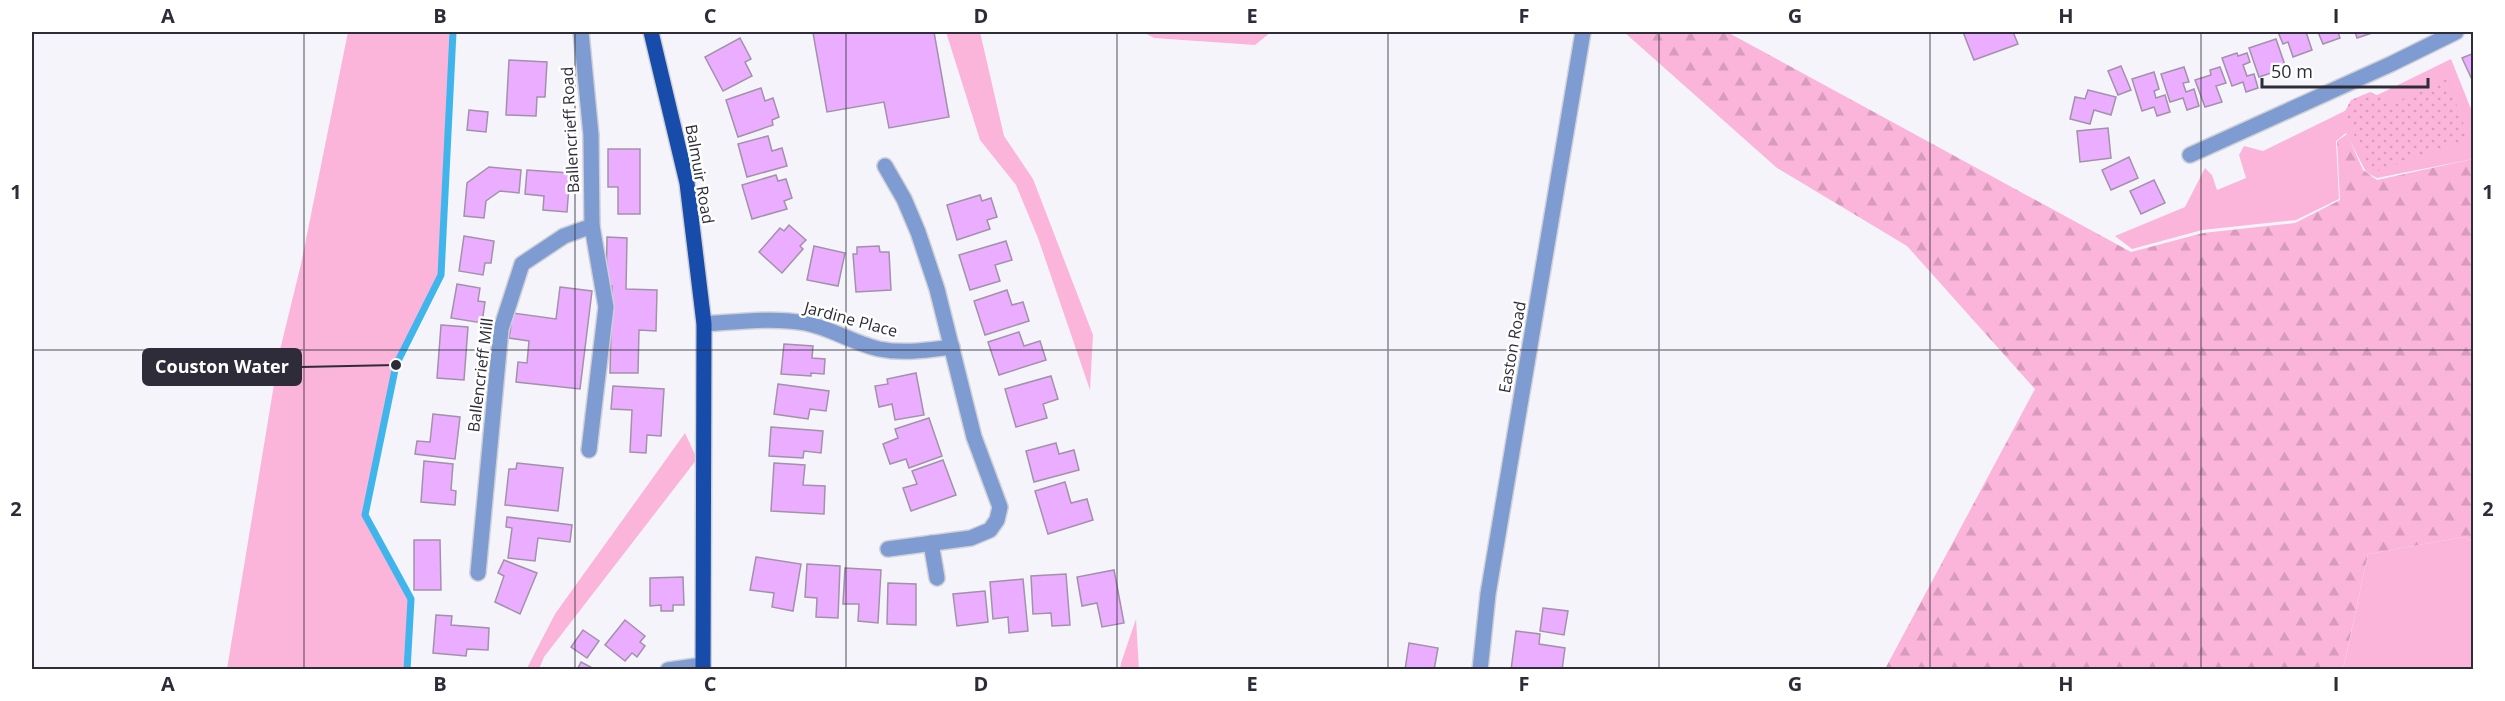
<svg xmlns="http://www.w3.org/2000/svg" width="2505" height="701" font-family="'Open Sans',sans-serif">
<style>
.grass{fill:#fbb5da}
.forest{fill:url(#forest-firs)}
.park{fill:url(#park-dots)}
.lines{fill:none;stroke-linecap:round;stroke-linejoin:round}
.stream{stroke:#3fb5ec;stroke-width:7}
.building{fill:#ebadff;stroke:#a391a9;stroke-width:1.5}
.street-casing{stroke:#d0d0d7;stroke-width:18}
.primary-casing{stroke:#d0d0d7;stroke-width:18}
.street{stroke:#7e9cd1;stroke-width:15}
.primary{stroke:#184caa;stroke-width:15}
.grid{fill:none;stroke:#2d2c38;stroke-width:1.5;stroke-opacity:0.55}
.labels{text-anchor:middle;stroke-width:5;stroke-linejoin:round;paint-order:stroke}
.street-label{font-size:16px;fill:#2d2c38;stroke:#fff}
.leader{fill:none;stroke:#2d2c38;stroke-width:2}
.callout-dot{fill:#2d2c38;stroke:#fff;stroke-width:2}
.callout{fill:#2d2c38;stroke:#2d2c38;stroke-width:2}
.callout-label{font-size:18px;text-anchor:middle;font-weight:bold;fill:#fff}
.neatline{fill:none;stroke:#2d2c38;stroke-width:2}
.grid-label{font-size:20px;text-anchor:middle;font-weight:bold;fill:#2d2c38}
</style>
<defs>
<pattern id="forest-firs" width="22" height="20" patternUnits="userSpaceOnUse" patternTransform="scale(1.5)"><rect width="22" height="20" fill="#fbb5da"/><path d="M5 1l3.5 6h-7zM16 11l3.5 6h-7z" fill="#d79cbc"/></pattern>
<pattern id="park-dots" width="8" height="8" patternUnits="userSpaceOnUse" patternTransform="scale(1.5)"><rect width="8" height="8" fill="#fbb5da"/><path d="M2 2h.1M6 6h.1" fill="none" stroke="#d79cbc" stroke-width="1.8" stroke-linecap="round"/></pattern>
</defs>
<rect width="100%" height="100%" fill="#f4f4fa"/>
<!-- grass -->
<g class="grass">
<path d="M348,32H453L441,275L396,365L365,515L411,599L407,669H227L279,354L301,264Z"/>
<path d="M946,32H980L1004,136L1033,179L1093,335L1090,390L1038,238L1016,185L980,140Z"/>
<path d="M1143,32H1271L1255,45L1154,38Z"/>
<path d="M2451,59L2473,114V159L2377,178L2366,172L2346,133L2336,141L2339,199L2296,220L2202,230L2132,249L2115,236L2185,207L2205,168L2212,175L2217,190L2246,178L2239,155L2244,146L2263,151Z"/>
<path d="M685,433L697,459L544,657L539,669L526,670L555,614Z"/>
<path d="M2464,537L2473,542V669L2343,670L2368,554Z"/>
<path d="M1136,619L1139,669H1120L1121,663Z"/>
</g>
<!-- forest -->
<path class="forest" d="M1624,32H1727L2131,252L2203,233L2295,223L2340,200L2337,141L2347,134L2363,170L2377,180L2473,159V542L2464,537L2368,554L2343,669H1885L2035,389L1907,246L1777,168Z"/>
<!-- park -->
<path class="park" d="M2447,79L2469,139L2372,173L2344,113L2351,100L2370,92L2383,98L2389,105Z"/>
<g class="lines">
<!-- stream -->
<path class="stream" d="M407,670L411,599L365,515L396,365L441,275L453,32"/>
</g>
<!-- building -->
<g class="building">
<path d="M823,32H934L949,117L889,128L884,102L827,112L813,33Z"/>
<path d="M1963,32H2013L2018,44L1974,60Z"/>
<path d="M2278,32H2306L2312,50L2293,57L2288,42L2283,44Z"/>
<path d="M2318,32H2338L2340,38L2323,44Z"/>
<path d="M2355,32H2375L2357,38Z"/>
<path d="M740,38L751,59L745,62L752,76L723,91L705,57Z"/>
<path d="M2276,39L2286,68L2259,77L2249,48Z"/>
<path d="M2237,53L2238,56L2247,53L2250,62L2243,65L2247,76L2254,74L2258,88L2246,92L2243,82L2232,86L2222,58Z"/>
<path d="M2474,53V84L2462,58Z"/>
<path d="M509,60L547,62L545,97H537L536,116L506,115Z"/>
<path d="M2121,66L2131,90L2118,95L2108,71Z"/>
<path d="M2184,67L2189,82L2183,83L2186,92L2194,89L2199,106L2187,110L2183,98L2170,102L2161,74Z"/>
<path d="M2220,67L2226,83L2216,86L2222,102L2205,107L2195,80L2211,75L2210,70Z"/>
<path d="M2154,72L2159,89L2154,91L2156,98L2165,95L2170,112L2157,116L2154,107L2142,111L2132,79Z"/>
<path d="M761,88L765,101L773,98L779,117L772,120L773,125L738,137L726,100Z"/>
<path d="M2088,90L2116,97L2111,115L2094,110L2090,124L2070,119L2075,97L2085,99Z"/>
<path d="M469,110L488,112L486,132L467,130Z"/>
<path d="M2108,128L2111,158L2080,162L2077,131Z"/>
<path d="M768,136L772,151L782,148L787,166L747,177L738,144Z"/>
<path d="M608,149H640V214H618V187H608Z"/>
<path d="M2129,157L2138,178L2111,190L2102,170Z"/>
<path d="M489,167L521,170L519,193L500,191L486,201L484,218L464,216L467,183Z"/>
<path d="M527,170L570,173L567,212L543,210L544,196L525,194Z"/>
<path d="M776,175L778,181L786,179L792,198L784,201L787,209L752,219L742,185Z"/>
<path d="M2154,180L2165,203L2141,214L2130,191Z"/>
<path d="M980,195L982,201L991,198L997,217L987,220L990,229L957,240L947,205Z"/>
<path d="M789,225L806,240L800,246L803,249L782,273L759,252L780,228L784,231Z"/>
<path d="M464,236L494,241L491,263H485L483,275L459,271Z"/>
<path d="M607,237L627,238L626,289L657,290L656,331L639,330L638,373H610L612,286H606Z"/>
<path d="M1006,241L1012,260L995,265L1000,281L970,290L959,255Z"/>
<path d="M814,246L845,253L838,286L807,280Z"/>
<path d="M879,246L880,252H889L891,290L856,292L853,254H857V247Z"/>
<path d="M457,284L480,288L478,301L485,302L482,323L451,318Z"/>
<path d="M560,287L592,291L580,389L516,382L518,362L527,363L529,341L509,338L513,313L556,319Z"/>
<path d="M1007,290L1012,305L1023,302L1029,321L985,335L974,301Z"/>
<path d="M441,325L468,327L464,380L437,378Z"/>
<path d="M1019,332L1024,346L1040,341L1046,360L999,375L988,342Z"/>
<path d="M784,344L813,346L812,358L825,359L824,374L811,373V376L781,374Z"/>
<path d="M916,373L924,415L895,420L892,404L879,407L875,386L888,384L887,379Z"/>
<path d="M1051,376L1058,399L1043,404L1047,418L1016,427L1005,389Z"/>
<path d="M778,384L829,391L826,411L810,409L808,419L774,414Z"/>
<path d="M613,386L664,389L661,436L647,435L646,453L630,452L632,410L611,409Z"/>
<path d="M433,414L460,417L455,459L415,454L417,441L430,442Z"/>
<path d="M929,418L942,456L909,468L906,459L890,464L883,444L898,438L895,429Z"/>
<path d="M771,427L823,431L821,453L804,451L803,458L769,456Z"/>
<path d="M1056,443L1059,454L1074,450L1079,470L1034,482L1026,451Z"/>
<path d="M943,460L956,495L911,511L903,488L917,484L912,471Z"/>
<path d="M424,461L453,464L451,490L456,491L455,505L421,502Z"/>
<path d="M517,463L563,468L558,511L505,505L509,469H516Z"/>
<path d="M774,463L805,465L803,485L825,486L824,514L771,511Z"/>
<path d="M1065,482L1071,503L1087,499L1093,520L1048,534L1035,491Z"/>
<path d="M507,517L572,525L570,542L538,538L535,561L508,558L512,528L506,527Z"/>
<path d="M414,540H440L441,590H414Z"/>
<path d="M756,557L801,564L793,611L772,607L774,593L750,590Z"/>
<path d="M504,560L537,573L520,614L495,602L504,576L498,573Z"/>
<path d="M807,564L840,566L838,618L816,617L817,598L805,597Z"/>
<path d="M845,568L881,570L878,623L858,621L859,604H843Z"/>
<path d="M1114,570L1124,623L1102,627L1097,603L1082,606L1077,577Z"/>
<path d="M1066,574L1070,625L1052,626L1051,613L1033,614L1031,576Z"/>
<path d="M683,577L684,605H673V611H661V605L650,606V578Z"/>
<path d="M1023,579L1028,631L1009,633L1008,617L993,619L990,582Z"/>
<path d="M888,583L916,584V625L887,624Z"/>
<path d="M985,591L988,622L957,626L953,594Z"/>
<path d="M1543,608L1568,611L1564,635L1540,631Z"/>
<path d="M436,615L452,616L451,625L489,628L488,650L467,649L466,656L433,653Z"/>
<path d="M625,620L645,636L640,642L645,646L637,657L632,653L625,661L605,645Z"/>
<path d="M583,630L599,641L587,658L571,647Z"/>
<path d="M1516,631L1540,634L1539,644L1565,648L1562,670H1511Z"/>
<path d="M1409,643L1438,648L1434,670H1405Z"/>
<path d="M581,662L596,670H577Z"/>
</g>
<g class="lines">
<defs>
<g id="street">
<path d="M581,32L591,135L592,226L606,307L589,450"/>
<path d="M2190,155L2391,64L2456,32"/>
<path d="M885,166L904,199L918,232L937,289L974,437L1000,507L997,520L990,530L971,538L888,549"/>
<path d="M704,324C736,322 773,317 805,323C831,328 853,343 879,349C904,354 927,350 952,347"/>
<path d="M931,543L937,578"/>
<path d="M478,573L501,329L522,264L564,236L592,226"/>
<path d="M668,670L703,665"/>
<path d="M1480,670L1488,594L1583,32"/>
</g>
<path id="primary" d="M651,32L687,183L704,324L703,670"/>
</defs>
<!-- street casing -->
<use href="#street" class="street-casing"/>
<!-- primary casing -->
<use href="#primary" class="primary-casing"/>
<!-- street -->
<use href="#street" class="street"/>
<!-- primary -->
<use href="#primary" class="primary"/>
</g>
<!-- grid -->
<path class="grid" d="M304,32V670M575,32V670M846,32V670M1117,32V670M1388,32V670M1659,32V670M1930,32V670M2201,32V670M32,350H2474"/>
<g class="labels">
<!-- street labels -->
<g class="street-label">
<text transform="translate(570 130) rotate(-93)" y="6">Ballencrieff Road</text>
<text transform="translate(700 174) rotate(80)" y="6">Balmuir Road</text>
<text transform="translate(851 319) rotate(15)" y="6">Jardine Place</text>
<text transform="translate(1512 347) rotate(-80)" y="6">Easton Road</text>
<text transform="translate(480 375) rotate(-83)" y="6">Ballencrieff Mill</text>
</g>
</g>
<!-- callouts -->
<path class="leader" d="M396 365L301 367"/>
<circle class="callout-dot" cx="396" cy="365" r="6"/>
<rect class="callout" x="143" y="349" width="158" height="36" rx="6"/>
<g class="callout-label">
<text x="222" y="373">Couston Water</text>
</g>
<!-- border -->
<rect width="2505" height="701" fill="none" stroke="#ffffff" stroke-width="66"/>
<!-- scale -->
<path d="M2262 78v9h166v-9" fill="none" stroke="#2d2c38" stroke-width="3"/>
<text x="2271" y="78" font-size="18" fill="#2d2c38" stroke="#ffffff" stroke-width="4.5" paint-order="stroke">50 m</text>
<rect x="33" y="33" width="2439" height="635" class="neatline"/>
<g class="grid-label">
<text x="168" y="23">A</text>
<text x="440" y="23">B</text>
<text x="710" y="23">C</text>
<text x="981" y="23">D</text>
<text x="1252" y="23">E</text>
<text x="1524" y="23">F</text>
<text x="1795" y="23">G</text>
<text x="2066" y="23">H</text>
<text x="2336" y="23">I</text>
<text x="16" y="199">1</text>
<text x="2488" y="199">1</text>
<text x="16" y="516">2</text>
<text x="2488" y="516">2</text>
<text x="168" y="691">A</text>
<text x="440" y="691">B</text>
<text x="710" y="691">C</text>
<text x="981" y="691">D</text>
<text x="1252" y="691">E</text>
<text x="1524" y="691">F</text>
<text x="1795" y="691">G</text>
<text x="2066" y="691">H</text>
<text x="2336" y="691">I</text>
</g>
</svg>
